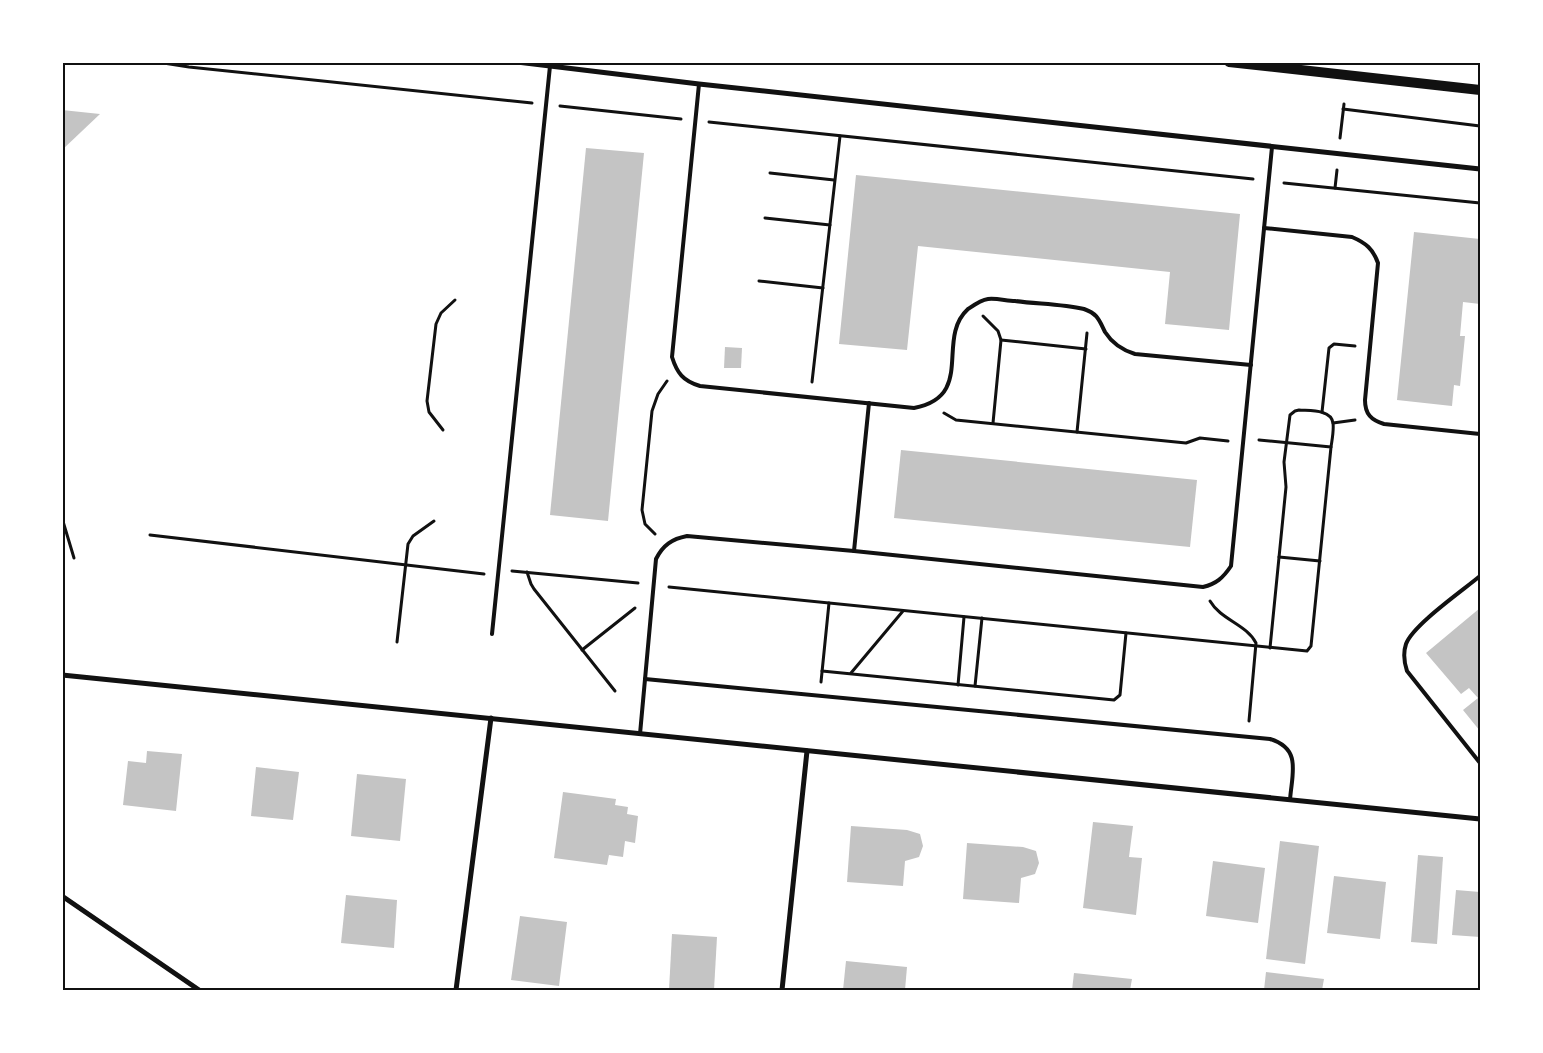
<svg xmlns="http://www.w3.org/2000/svg" width="1543" height="1053" font-family="'Roboto Condensed',sans-serif">
<style>
.building{fill:#c4c4c4}
.lines{fill:none;stroke-linecap:round;stroke-linejoin:round}
.path{stroke:#111;stroke-width:3}
.service{stroke:#111;stroke-width:4}
.minor{stroke:#111;stroke-width:5}
.secondary{stroke:#111;stroke-width:10}
.neatline{fill:none;stroke:#111;stroke-width:2}
</style>
<rect width="100%" height="100%" fill="#fff"/>
<!-- building -->
<g class="building">
<path d="M62,110L100,114L62,150Z"/>
<path d="M586,148L644,153L608,521L550,515Z"/>
<path d="M856,175L1240,214L1229,330L1165,324L1170,272L918,246L907,350L839,344Z"/>
<path d="M1414,232L1480,239V304L1463,302L1460,336H1465L1460,386L1454,385L1452,406L1397,400Z"/>
<path d="M725,347L742,348L741,368H724Z"/>
<path d="M901,450L1197,480L1190,547L894,518Z"/>
<path d="M1480,608V731L1463,710L1478,698L1469,688L1461,694L1426,653Z"/>
<path d="M147,751L182,754L176,811L123,805L128,761L146,763Z"/>
<path d="M256,767L299,772L293,820L251,816Z"/>
<path d="M357,774L406,779L400,841L351,836Z"/>
<path d="M563,792L616,799L615,805L628,807L627,814L638,816L635,843L625,841L623,857L609,855L607,865L554,858Z"/>
<path d="M1093,822L1133,826L1129,857L1142,858L1136,915L1083,908Z"/>
<path d="M851,826L907,830L920,834L923,846L919,857L905,861L903,886L847,882Z"/>
<path d="M1280,841L1319,846L1305,964L1266,959Z"/>
<path d="M967,843L1023,847L1036,851L1039,863L1035,874L1021,878L1019,903L963,899Z"/>
<path d="M1418,855L1443,857L1437,944L1411,942Z"/>
<path d="M1213,861L1265,868L1258,923L1206,916Z"/>
<path d="M1334,876L1386,882L1380,939L1327,933Z"/>
<path d="M1456,890L1480,892V937L1452,935Z"/>
<path d="M346,895L397,900L394,948L341,943Z"/>
<path d="M520,916L567,922L559,986L511,980Z"/>
<path d="M672,934L717,937L714,990H669Z"/>
<path d="M846,961L907,967L905,990H843Z"/>
<path d="M1266,972L1324,979L1322,990H1264Z"/>
<path d="M1074,973L1132,979L1130,990H1072Z"/>
</g>
<g class="lines">
<!-- path -->
<g class="path">
<path d="M157,62L189,67L532,103"/>
<path d="M560,106L681,119"/>
<path d="M1343,109L1480,126"/>
<path d="M709,122L1253,179"/>
<path d="M1340,138L1344,104"/>
<path d="M770,173L834,180"/>
<path d="M1284,183L1480,203"/>
<path d="M1335,188L1337,170"/>
<path d="M765,218L830,225"/>
<path d="M759,281L823,288"/>
<path d="M983,316L998,331L1001,340L993,423"/>
<path d="M1001,340L1086,349"/>
<path d="M812,382L840,136"/>
<path d="M1322,412L1329,348L1334,344L1355,346"/>
<path d="M944,413L956,420L1186,443L1200,438L1228,441"/>
<path d="M1333,423L1355,420"/>
<path d="M443,430L429,412L427,401L436,324L441,313L455,300"/>
<path d="M1077,432L1087,333"/>
<path d="M62,518L74,558"/>
<path d="M655,534L645,524L642,510L652,411L658,394L667,381"/>
<path d="M150,535L484,574"/>
<path d="M1279,557L1320,561"/>
<path d="M512,571L638,583"/>
<path d="M527,572L531,584L534,589L615,691"/>
<path d="M669,587L1307,651L1311,646L1331,447L1259,440"/>
<path d="M1210,601C1221,620 1246,624 1256,643L1249,721"/>
<path d="M397,642L408,544L413,536L434,521"/>
<path d="M1270,648L1286,487L1284,462L1290,415L1295,411L1299,410C1309,411 1331,409 1333,423C1334,431 1332,440 1331,447"/>
<path d="M582,650L635,608"/>
<path d="M822,671L1114,700L1120,695L1126,633"/>
<path d="M851,673L903,611"/>
<path d="M821,682L829,603"/>
<path d="M958,685L964,617"/>
<path d="M975,686L982,618"/>
</g>
<!-- service -->
<g class="service">
<path d="M699,84L672,357C677,373 683,381 700,386L914,408C976,396 935,339 968,309C974,305 981,300 988,299C997,298 1007,301 1015,301C1038,304 1062,304 1084,309C1098,314 1099,320 1105,332C1112,343 1122,350 1135,354L1251,365"/>
<path d="M1264,228L1352,237C1366,243 1373,249 1378,263L1365,400C1365,414 1371,420 1384,424L1480,434"/>
<path d="M869,403L854,551L1203,587C1216,584 1223,578 1231,566L1272,147"/>
<path d="M1480,576C1462,591 1413,625 1406,644C1403,653 1404,662 1407,671L1480,763"/>
<path d="M492,634L550,66"/>
<path d="M645,679L1270,739C1302,749 1292,773 1290,800"/>
<path d="M640,734L656,559C663,545 672,539 687,536L854,551"/>
</g>
<!-- minor -->
<g class="minor">
<path d="M517,62L699,84L1480,169"/>
<path d="M62,675L1480,819"/>
<path d="M62,896L199,990"/>
<path d="M456,990L491,718"/>
<path d="M782,990L807,751"/>
</g>
<!-- secondary -->
<path class="secondary" d="M1229,62L1480,90"/>
</g>
<!-- border -->
<rect width="1543" height="1053" fill="none" stroke="#ffffff" stroke-width="128"/>
<rect x="64" y="64" width="1415" height="925" class="neatline"/>
</svg>
